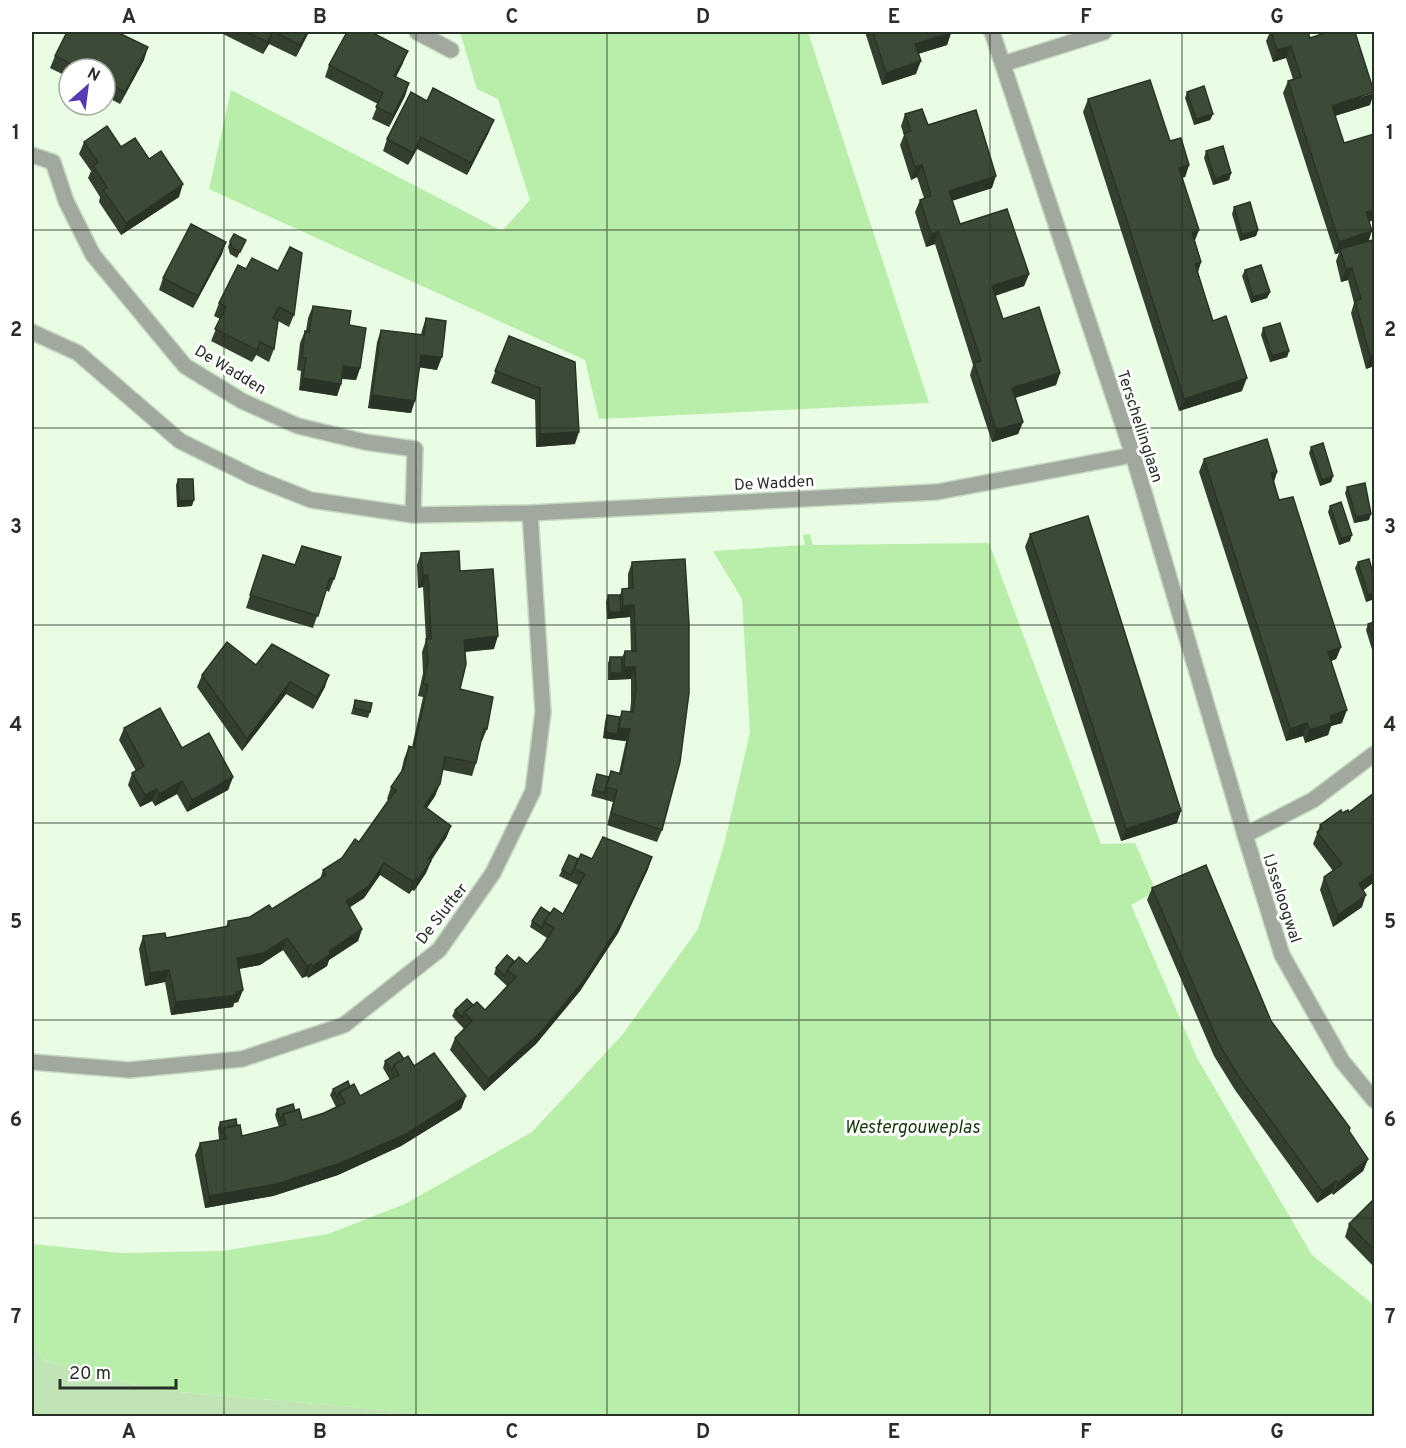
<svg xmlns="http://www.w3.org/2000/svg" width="1406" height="1448" font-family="Overpass,sans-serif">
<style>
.green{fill:#c0e4b6}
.water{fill:#b9edaa}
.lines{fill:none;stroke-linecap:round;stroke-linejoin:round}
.street-casing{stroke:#c6d7c2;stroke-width:18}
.street{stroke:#a1a99f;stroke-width:15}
.wall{fill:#34402f}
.shaded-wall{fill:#2a3426}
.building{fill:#3c4b37;stroke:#2a3426;stroke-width:1.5}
.grid{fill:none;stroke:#282f26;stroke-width:1.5;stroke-opacity:0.55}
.labels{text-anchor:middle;stroke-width:6;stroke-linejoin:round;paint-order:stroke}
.street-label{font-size:16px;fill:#282f26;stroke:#fff}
.water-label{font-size:18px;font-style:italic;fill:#16370a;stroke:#fff}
.neatline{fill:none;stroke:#282f26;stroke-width:2}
.grid-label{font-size:20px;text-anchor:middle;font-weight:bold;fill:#282f26}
</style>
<rect width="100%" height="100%" fill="#e9fce4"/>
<!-- green -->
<path class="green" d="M32,1343L45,1361L156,1390L453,1416H32Z"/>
<!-- water -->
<g class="water">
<path d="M460,32H808L929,403L599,419L585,360L209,189L231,90L502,231L530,200L498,99L477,89Z"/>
<path d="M810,534L813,545L989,543L1101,844L1135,843L1156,891L1131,905L1197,1058L1312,1255L1374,1305V1416H453L156,1390L45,1361L32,1343V1244L120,1253L222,1251L328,1234L405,1204L532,1132L623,1034L698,929L724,845L750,732L742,599L713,551L805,545L803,535Z"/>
</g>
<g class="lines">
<defs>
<g id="street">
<path d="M417,32L451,50"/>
<path d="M992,32L1133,455L1245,835"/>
<path d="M1003,64L1104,32"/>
<path d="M32,155L53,162L66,201L93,255L185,366L242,401L298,426L365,442L415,449L413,515"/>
<path d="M32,332L78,353L180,441L253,477L311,500L413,515L530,513L937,492L1133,455"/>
<path d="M1374,754L1313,800L1245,835L1282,955L1342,1061L1374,1100"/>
<path d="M32,1062L129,1070L242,1059L344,1025L439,950L493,873L533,791L543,712L530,513"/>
</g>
</defs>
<!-- street casing -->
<use href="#street" class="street-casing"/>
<!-- street -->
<use href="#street" class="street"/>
</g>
<!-- wall -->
<g class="wall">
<path d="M221,32H309L296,57L269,44L263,54L221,33Z"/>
<path d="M865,32H951V33L947,45L918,54L916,74L882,85Z"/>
<path d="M1270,32L1310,38L1370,105L1335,116L1369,222L1368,241L1374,244V366L1366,369L1351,313L1354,303L1348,280L1341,282L1336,261L1339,253L1335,254L1283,93L1288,81L1293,79L1286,58L1273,62L1266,41Z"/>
<path d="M55,56L144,60L120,104L105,96V69H69V84L66,82L68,77L50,68Z"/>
<path d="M403,63L396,77L409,83L405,96L389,127L372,119L378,104L325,77L329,65Z"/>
<path d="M1187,92L1213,114L1210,120L1194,125L1185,98Z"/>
<path d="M1088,99L1170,141L1189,165L1185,177L1182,178L1195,241L1201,262L1198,272L1213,321L1242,391L1179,411L1083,112Z"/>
<path d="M905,114L928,125L992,188L952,201L960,224L1029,274L1024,286L995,296L1003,319L1060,373L1056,385L1015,398L1023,422L1018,434L992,442L970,375L973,365L935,244L926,247L915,212L920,200L924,198L917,177L911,180L900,145L904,135L901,126Z"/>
<path d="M489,132L467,175L417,149L408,165L383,151L387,139Z"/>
<path d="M84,142L121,147L149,159L179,197L121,235L99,202L100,197L88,178L91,171L79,154Z"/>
<path d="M1206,151L1231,173L1229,180L1213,185L1204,158Z"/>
<path d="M1234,207L1258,230L1256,236L1240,241L1232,214Z"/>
<path d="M230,241L243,246L237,258L230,254L228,247Z"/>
<path d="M222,254L193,308L159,290L163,278Z"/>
<path d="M238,265L294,315L289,327L278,321L274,349L269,362L256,355L252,362L211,341L220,319L214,316L219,303Z"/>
<path d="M1245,270L1270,292L1267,298L1251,303L1242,276Z"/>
<path d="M313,306L349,325L360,368L356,380L342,379L341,384L337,396L299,390L301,371L297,370L300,343L305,331H306L308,318Z"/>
<path d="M426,318L437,370L420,367L411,413L368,408L377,342L381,330L421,335L422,330Z"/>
<path d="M1263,328L1289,351L1287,357L1270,362L1261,335Z"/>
<path d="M509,336L575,444L536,447L535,400L491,383Z"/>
<path d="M1311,447L1333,476L1331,482L1320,486L1309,453Z"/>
<path d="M1204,459L1277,472L1274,482L1279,500L1341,647L1336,659L1331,661L1342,723L1331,726L1328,735L1305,743L1303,736L1286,741L1199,472Z"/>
<path d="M178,479L192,506L177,507L176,485Z"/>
<path d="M1347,487L1369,520L1354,523L1345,493Z"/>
<path d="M1330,506L1350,541L1339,545L1328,512Z"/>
<path d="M1030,534L1177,823L1121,841L1025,547Z"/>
<path d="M302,546L334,579L329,592L326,590L313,628L246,608L263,555L295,565Z"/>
<path d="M421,553L460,571L494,649L465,652L460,689L487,729L482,741H481L476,763L472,776L443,770L435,796L427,808L451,826L446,838L431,861L426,873L414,891L412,890L409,894L380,875L364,898L350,907L362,929L358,941L329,960L327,966L308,978L307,976L302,978L283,950L260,965L239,969L243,990L238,1002L234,1003L233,1007L171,1015L165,982L145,986L139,949L143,936L166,938L226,927L228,921L250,917L272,909L320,879L323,870L342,858L359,842L388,800L387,799L391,787L401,772L404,759L409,746L412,747L423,697L418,696L423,673L422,652L426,640L423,587L418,588L417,565Z"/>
<path d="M632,562L662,830L657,842L607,825L613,802L591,796L597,774L609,777L611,771L619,773L626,741L603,738L605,722L607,715L620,717L622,711L630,712L631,702V679L608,680V663L610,657H622L625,651H631L630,617L607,619L606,602L608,595H620L622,589H628V574Z"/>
<path d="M1358,562L1374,599L1366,602L1355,568Z"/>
<path d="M1374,622V656L1366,630L1368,624Z"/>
<path d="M256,665L325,687L313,709L286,694L242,751L197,687L202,675Z"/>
<path d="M355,700L370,712L368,718L351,714Z"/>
<path d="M124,728L182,748L233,777L228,790L187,812L177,794L155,806L152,801L140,807L128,785L132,773L136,771L119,740Z"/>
<path d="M1374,793V882L1363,890L1362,907L1333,927L1320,890L1324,877L1333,871L1313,844L1320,825L1342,813L1349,812Z"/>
<path d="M652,857L648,869L618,933L580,991L536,1044L484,1091L450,1050L455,1038L464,1029L452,1016L455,1010L473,1005L485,1010L507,986L494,974L496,968L514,961L527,964L542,947L547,938L530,927L532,921L563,914L578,885L559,876L562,870L578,859Z"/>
<path d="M1152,888L1271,1021L1368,1159L1363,1171L1333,1195L1332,1193L1317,1203L1235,1090L1214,1056L1147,900Z"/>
<path d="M404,1059L466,1096L461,1109L401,1146L338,1175L273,1196L205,1208L195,1155L200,1143L219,1140L218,1128L220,1122L237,1125L242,1136L279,1127L275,1115L277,1109L295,1111L302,1120L324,1113L336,1107L330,1095L333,1089L350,1087L360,1096L390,1080L383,1068L385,1061Z"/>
<path d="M1374,1199V1267L1345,1237L1349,1224Z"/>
</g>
<!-- shaded-wall -->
<g class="shaded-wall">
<path d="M273,32L269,44L263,54L267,42Z"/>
<path d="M307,32H309L296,57L300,45Z"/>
<path d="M951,33L947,45L911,56L915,44Z"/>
<path d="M1291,46L1286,58L1273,62L1277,50Z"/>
<path d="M148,47L144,60L120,104L125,92Z"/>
<path d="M408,51L403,63L390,88L394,76Z"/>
<path d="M921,61L916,74L882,85L886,73Z"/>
<path d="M409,83L405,96L389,127L393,115Z"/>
<path d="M1374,93L1370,105L1328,118L1332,106Z"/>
<path d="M1213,114L1210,120L1194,125L1196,119Z"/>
<path d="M494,120L489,132L467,175L471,163Z"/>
<path d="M421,137L417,149L408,165L413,153Z"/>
<path d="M922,165L917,177L911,180L915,167Z"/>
<path d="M1189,165L1185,177L1174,180L1179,168Z"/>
<path d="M1231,173L1229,180L1213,185L1215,179Z"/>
<path d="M996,176L992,188L944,203L949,191Z"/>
<path d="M183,184L179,197L121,235L126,223Z"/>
<path d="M1374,210V220L1361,225L1366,212Z"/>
<path d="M1199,230L1194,243L1192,233Z"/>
<path d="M1258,230L1256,236L1240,241L1242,235Z"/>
<path d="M1372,231L1368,243L1340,249L1339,253L1335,254L1339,242Z"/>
<path d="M939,232L935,244L926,247L931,234Z"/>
<path d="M226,242L222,254L193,308L198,296Z"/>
<path d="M1201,262L1197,274L1195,264Z"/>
<path d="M1352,268L1348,280L1341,282L1346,269Z"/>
<path d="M1029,274L1024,286L988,298L992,286Z"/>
<path d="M1270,292L1267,298L1251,303L1253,297Z"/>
<path d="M260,342L256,355L252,362L257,350Z"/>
<path d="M1289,351L1287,357L1270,362L1272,356Z"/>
<path d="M421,355L442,357L437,370L417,367Z"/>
<path d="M1374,355V366L1366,369L1370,356Z"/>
<path d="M343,366L360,368L356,380L339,378Z"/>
<path d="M1060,373L1056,385L1008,400L1012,388Z"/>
<path d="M303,378L341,384L337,396L299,390Z"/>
<path d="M1247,378L1242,391L1179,411L1184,399Z"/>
<path d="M372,395L415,401L411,413L368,408Z"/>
<path d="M1023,422L1018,434L992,442L996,430Z"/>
<path d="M579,432L575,444L536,447L540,434Z"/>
<path d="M1277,472L1273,484L1271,473Z"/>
<path d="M1333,476L1331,482L1320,486L1322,480Z"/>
<path d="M194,500L192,506L177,507L179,501Z"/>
<path d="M1371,514L1369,520L1354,523L1356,517Z"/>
<path d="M1352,535L1350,541L1339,545L1341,539Z"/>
<path d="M428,575L423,587L418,588L423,576Z"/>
<path d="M1374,593V599L1366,602L1368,595Z"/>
<path d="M634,605L630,617L607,619L609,612H621L623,606Z"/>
<path d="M498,636L494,649L460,652L464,640Z"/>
<path d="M1341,647L1336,659L1324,664L1328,652Z"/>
<path d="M624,667H635L631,679L608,680L610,673H622Z"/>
<path d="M329,675L325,687L313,709L317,697Z"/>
<path d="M290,682L286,694L242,751L247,739Z"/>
<path d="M1347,710L1342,723L1331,726L1328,735L1305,743L1309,730L1330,716Z"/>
<path d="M1307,723L1303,736L1286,741L1290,729Z"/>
<path d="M619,728L630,729L626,741L615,740Z"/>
<path d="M605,732L617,734L615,740L603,738Z"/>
<path d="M233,777L228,790L187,812L192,800Z"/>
<path d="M182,781L177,794L155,806L159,794Z"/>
<path d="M440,784L435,796L419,819L424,806Z"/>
<path d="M157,789L152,801L140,807L145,795Z"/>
<path d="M1181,811L1177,823L1121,841L1126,829Z"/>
<path d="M451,826L446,838L423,871L428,859Z"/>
<path d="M652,857L648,869L618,933L580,991L536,1044L484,1091L488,1079Z"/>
<path d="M431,861L426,873L414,891L418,879Z"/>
<path d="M384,863L380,875L364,898L341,913L346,901Z"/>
<path d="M1374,873V882L1355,897L1359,884Z"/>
<path d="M416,878L412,890L409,894L413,882Z"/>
<path d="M1366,895L1362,907L1333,927L1338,915Z"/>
<path d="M362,929L358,941L329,960L327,966L308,978L313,966L329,951Z"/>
<path d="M287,938L283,950L260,965L232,970L237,958Z"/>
<path d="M311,964L307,976L302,978L307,966Z"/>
<path d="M169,970L165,982L145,986L150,973Z"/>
<path d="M243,990L238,1002L234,1003L233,1007L171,1015L176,1002Z"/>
<path d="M466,1096L461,1109L401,1146L338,1175L273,1196L205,1208L209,1196Z"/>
<path d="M1368,1159L1363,1171L1333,1195L1338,1183Z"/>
<path d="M1336,1181L1332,1193L1317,1203L1322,1191Z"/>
</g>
<!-- building -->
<g class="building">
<path d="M67,32H117L148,47L125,92L105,82V69H71L73,65L55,56Z"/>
<path d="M247,32H273L267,42Z"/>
<path d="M274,32H307L300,45Z"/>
<path d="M347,32H371L408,51L394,76L409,83L393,115L376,107L383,93L329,65Z"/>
<path d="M873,32H951V33L915,44L921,61L886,73Z"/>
<path d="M1271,32H1308L1310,38L1328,32H1355L1374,92L1332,106L1344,143L1374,134V210L1366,212L1372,231L1339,242L1288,81L1301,77L1291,46L1277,50Z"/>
<path d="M1150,80L1170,141L1181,138L1189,165L1179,168L1199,230L1192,233L1201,262L1195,264L1204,293L1213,321L1226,316L1247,378L1184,399L1088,99Z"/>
<path d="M1204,86L1213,114L1196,119L1187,92Z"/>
<path d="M433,88L494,120L471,163L421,137L413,153L387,139L411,92L427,101Z"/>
<path d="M922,109L928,125L976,110L996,176L949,191L960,224L1007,209L1029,274L992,286L1003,319L1039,307L1060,373L1012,388L1023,422L996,430L974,363L981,361L939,232L931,234L920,200L931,196L922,165L915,167L904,133L911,131L905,114Z"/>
<path d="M107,126L121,147L135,138L149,159L161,151L183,184L126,223L103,190L107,187L93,166L98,162L84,142Z"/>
<path d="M1223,146L1231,173L1215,179L1206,151Z"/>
<path d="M1250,202L1258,230L1242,235L1234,207Z"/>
<path d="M191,224L226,242L198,296L163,278Z"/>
<path d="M234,234L246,240L240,252L232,248L230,241Z"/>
<path d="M1373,240L1374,244V355L1370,356L1355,301L1361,299L1352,268L1346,269L1340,249Z"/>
<path d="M290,247L302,253L294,315L279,307L273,318L278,321L274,349L260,342L257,350L215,329L226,307L219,303L238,265L246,269L252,258L278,271Z"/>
<path d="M1261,265L1270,292L1253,297L1245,270Z"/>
<path d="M313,306L351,311L349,325L366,328L360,368L343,366L341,384L303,378L306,358H302L305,331L309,332Z"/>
<path d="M426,318L446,321L442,357L421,355L415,401L372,395L381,330L424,335Z"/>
<path d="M1280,323L1289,351L1272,356L1263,328Z"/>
<path d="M509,336L575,362L579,432L540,434V388L495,371Z"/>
<path d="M1267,439L1277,472L1271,473L1279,500L1293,497L1341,647L1328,652L1347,710L1330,716L1332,723L1309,730L1307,723L1290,729L1204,459Z"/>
<path d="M1323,443L1333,476L1322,480L1311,447Z"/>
<path d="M178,479H193L194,500L179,501Z"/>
<path d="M1365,483L1371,514L1356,517L1347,487Z"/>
<path d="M1341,502L1352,535L1341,539L1330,506Z"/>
<path d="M1088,516L1181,811L1126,829L1030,534Z"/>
<path d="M302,546L341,557L334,579L330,578L318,616L250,595L263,555L295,565Z"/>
<path d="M459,551L460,571L493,569L498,636L464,640L466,664L460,689L493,697L487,729L484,728L476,763L445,757L440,784L424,806L451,826L428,859L431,861L418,879L416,878L413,882L384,863L369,886L346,901L362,929L329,951L331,954L313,966L311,964L307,966L287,938L264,953L237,958L243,990L236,992L237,995L176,1002L169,970L150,973L143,936L165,933L166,938L229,926L228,921L250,917L269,905L272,909L326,875L323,870L342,858L355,839L359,842L396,790L391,787L404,768L409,746L414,748L428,685L423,684L428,661L426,639H431L428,575L423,576L421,553Z"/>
<path d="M685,559L689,624V693L680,762L662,830L611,813L617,790L606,787L611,771L621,774L630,729L619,728L622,711L633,712L636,690L635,667H624L625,651H636L634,605L623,606L622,589L633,588L632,562Z"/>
<path d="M1369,559L1374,577V593L1368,595L1358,562Z"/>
<path d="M608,595H620L621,612H609Z"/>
<path d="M1374,622V643L1368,624Z"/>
<path d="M227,642L256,665L272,644L329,675L317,697L290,682L247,739L202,675Z"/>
<rect x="610" y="657" width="12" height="16"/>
<path d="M355,700L372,703L370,712L354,708Z"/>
<path d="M160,708L182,748L209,733L233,777L192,800L182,781L159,794L157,789L145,795L132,773L144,766L124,728Z"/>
<path d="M607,715L620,717L617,734L605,732Z"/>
<path d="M597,774L609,777L604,793L593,790Z"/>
<path d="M1374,793V873L1359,884L1366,895L1338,915L1324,877L1342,864L1317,832L1322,828L1320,825L1341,810L1342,813L1348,810L1349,812Z"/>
<path d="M603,837L652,857L622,921L585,979L541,1032L488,1079L455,1038L472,1021L464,1012L477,1002L485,1010L516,977L507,970L519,957L527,964L542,947L554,928L544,922L554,908L563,914L585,874L574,869L581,854L592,859Z"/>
<path d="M569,855L578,859L571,875L562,870Z"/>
<path d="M1206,865L1271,1021L1350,1128L1349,1131L1368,1159L1338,1183L1336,1181L1322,1191L1239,1077L1219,1044L1152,888Z"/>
<path d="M541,907L550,913L544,922L542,928L532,921Z"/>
<path d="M507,955L514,961L507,970L505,976L496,968Z"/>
<path d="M467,999L473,1005L464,1012L462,1018L455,1010Z"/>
<path d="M399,1052L404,1059L394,1065L392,1071L385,1061Z"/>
<path d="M434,1053L466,1096L406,1134L343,1162L277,1184L209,1196L200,1143L226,1139L224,1128L240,1125L242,1136L286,1125L283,1114L299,1109L302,1120L324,1113L345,1103L339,1092L354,1084L360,1096L399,1075L394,1065L408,1056L414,1066Z"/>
<path d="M348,1081L350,1087L339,1092L337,1098L333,1089Z"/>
<path d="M293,1104L295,1111L283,1114L281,1120L277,1109Z"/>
<path d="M236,1119L237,1125L224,1128L222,1134L220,1122Z"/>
<path d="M1374,1199V1250L1349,1224Z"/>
</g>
<!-- grid -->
<path class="grid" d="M224,32V1416M416,32V1416M607,32V1416M799,32V1416M990,32V1416M1182,32V1416M32,230H1374M32,428H1374M32,625H1374M32,823H1374M32,1020H1374M32,1218H1374"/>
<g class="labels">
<!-- street labels -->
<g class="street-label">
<text transform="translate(231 369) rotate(31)" y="6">De Wadden</text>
<text transform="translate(1141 426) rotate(72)" y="6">Terschellinglaan</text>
<text transform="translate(774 482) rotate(-3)" y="6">De Wadden</text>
<text transform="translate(1283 898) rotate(72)" y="6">IJsseloogwal</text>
<text transform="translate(441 913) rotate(-52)" y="6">De Slufter</text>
</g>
<!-- water labels -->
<g class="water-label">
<text x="912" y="1133">Westergouweplas</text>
</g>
</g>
<!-- border -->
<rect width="1406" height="1448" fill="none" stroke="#ffffff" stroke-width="66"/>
<!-- north arrow -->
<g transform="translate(87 87) rotate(28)"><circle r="28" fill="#ffffff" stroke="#a9aca8" stroke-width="1.5"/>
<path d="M0-4.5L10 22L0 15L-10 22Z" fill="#5739b1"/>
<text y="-9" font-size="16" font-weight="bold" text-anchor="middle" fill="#282f26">N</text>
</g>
<!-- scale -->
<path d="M60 1379v9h116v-9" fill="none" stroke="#282f26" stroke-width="3"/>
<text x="69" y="1379" font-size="18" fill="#282f26" stroke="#ffffff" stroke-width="4.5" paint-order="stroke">20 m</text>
<rect x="33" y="33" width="1340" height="1382" class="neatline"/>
<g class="grid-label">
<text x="129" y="23">A</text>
<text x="320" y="23">B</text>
<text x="512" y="23">C</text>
<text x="703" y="23">D</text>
<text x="894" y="23">E</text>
<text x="1086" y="23">F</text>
<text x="1277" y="23">G</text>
<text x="16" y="139">1</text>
<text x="1390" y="139">1</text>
<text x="16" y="336">2</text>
<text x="1390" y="336">2</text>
<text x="16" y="533">3</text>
<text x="1390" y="533">3</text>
<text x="16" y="731">4</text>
<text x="1390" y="731">4</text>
<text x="16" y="928">5</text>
<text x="1390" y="928">5</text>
<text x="16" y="1126">6</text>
<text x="1390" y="1126">6</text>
<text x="16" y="1323">7</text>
<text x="1390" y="1323">7</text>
<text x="129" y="1438">A</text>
<text x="320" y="1438">B</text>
<text x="512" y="1438">C</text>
<text x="703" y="1438">D</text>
<text x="894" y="1438">E</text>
<text x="1086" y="1438">F</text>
<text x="1277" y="1438">G</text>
</g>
</svg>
